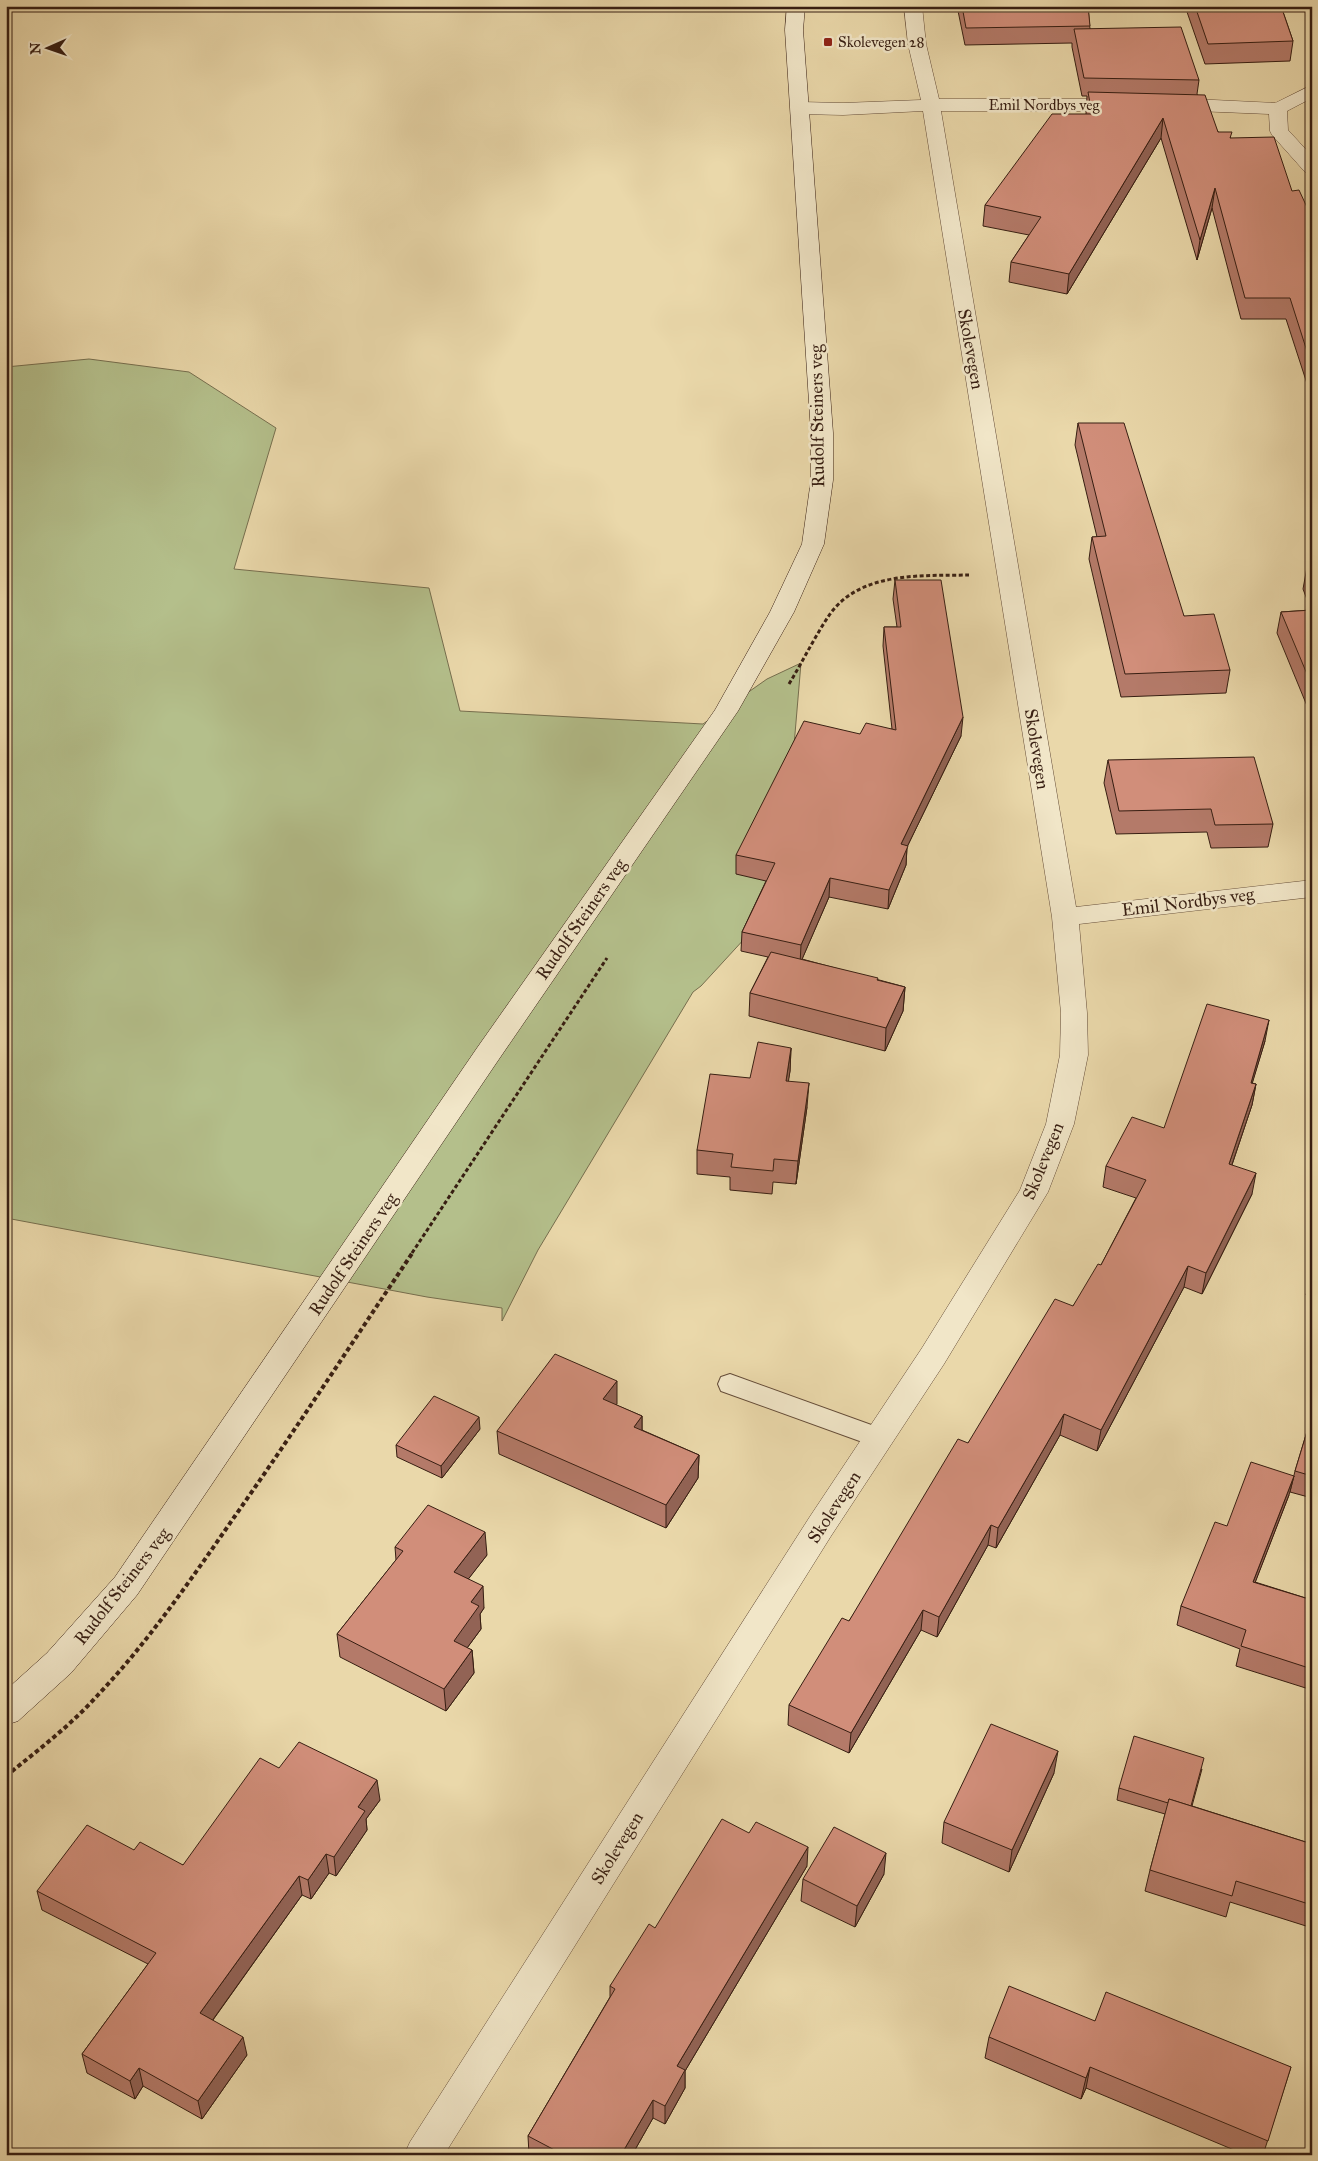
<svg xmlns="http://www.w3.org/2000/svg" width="1318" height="2161" font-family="'IM FELL Great Primer',serif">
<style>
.green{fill:#b4bf8b;stroke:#766e4e}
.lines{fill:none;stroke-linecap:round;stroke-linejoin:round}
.lane-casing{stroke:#644c38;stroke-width:2}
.street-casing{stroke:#644c38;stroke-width:1}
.secondary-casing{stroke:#371e12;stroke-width:1}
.path-far1{stroke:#371e12;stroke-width:3;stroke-dasharray:4 2.5;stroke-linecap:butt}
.path{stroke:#371e12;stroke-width:4;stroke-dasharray:4.5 3;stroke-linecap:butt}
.lane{fill:#f1e6c8;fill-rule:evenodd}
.street{fill:#f1e6c8;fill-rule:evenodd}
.secondary{fill:#f1e6c8;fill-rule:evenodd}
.wall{fill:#b47a69;stroke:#371e12}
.shaded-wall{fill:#926355;stroke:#371e12}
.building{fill:#d18e7a;stroke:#371e12}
.poi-dot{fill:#8f2418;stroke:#f1e6c8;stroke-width:2}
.labels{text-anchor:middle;stroke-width:5;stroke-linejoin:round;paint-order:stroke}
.far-poi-label{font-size:15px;fill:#371e12;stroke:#f1e6c8;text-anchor:start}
.far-street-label{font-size:15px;fill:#371e12;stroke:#f1e6c8}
.street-label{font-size:18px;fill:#371e12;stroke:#f1e6c8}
</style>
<rect width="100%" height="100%" fill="#ead8aa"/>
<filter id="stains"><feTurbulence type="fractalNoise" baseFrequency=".004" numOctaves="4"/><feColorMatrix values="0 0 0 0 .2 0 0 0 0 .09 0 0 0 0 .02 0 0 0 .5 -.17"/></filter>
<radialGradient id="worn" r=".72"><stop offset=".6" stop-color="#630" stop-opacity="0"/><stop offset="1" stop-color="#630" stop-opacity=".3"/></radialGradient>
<!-- green -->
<path class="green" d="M89,359L189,372L276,428L234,569L429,588L460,711L703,724L767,679L801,663L781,899L701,986L693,992L538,1250L502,1321V1308L427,1297L6,1218V367Z"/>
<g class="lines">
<defs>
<path id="lane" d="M730,1374L888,1431L892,1438L888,1445L879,1448L721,1391L718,1384L721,1377Z"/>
<g id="street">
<path d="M904,6H922L926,44L939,99H1124L1131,101L1133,105L1131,109L1124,111H941L1076,907L1312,880V897L1079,924L1087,1013L1088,1055L1074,1124L1048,1192L944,1364L831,1536L444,2155H404L410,2142L809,1518L922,1348L1020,1190L1046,1124L1060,1055L1061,1013L1052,917L923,111L843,115L800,114L793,112L791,108L793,104L800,102L843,103L921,100L908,44Z"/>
<path d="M1312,85V98L1287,111L1288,130L1312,156V174L1305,172L1272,135L1270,131L1269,114L1172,110L1165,108L1163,104L1165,100L1172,98L1275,103Z"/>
</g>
<path id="secondary" d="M787,6H805L803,30L833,433V480L824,544L794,612L738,711L497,1062L137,1595L71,1673L18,1721L6,1725V1690L47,1653L115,1577L477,1048L715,710L770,612L802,544L811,480V433L785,30Z"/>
</defs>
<!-- lane casing -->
<use href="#lane" class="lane-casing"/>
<!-- street casing -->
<use href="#street" class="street-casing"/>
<!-- secondary casing -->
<use href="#secondary" class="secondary-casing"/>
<!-- path-far1 -->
<g class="path-far1">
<path d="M789,684C803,661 815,636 830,614C861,571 922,576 969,575"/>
<path d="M412,1253L607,958"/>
</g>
<!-- path -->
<path class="path" d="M6,1776C37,1751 70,1726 97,1696C149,1641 192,1578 235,1516C296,1429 354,1340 413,1252"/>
<!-- lane -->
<use href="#lane" class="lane"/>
<!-- street -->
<use href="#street" class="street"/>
<!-- secondary -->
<use href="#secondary" class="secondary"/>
</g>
<!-- wall -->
<g class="wall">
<path d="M957,6H1088L1090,29L1199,80L1197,94L1218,132L1231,138L1292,191L1312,218V399L1286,319H1241L1212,208L1197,260L1161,138L1067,294L1009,282L1011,262L1029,235L983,226L985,205L1086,114L1087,96H1082L1072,47V43L965,45Z"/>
<path d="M1186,6H1281L1293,41L1290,61L1205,64L1186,9Z"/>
<path d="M1078,423L1184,616L1230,670L1226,693L1121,697L1089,559L1092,537H1097L1075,445Z"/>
<path d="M1307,567H1312V718L1277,633L1281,612L1311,610L1303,589Z"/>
<path d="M895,580L961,736L907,847L906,865L888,909L829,897L802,959L905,987L903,1011L885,1051L749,1016L750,993L768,957L741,951L742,932L766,881L736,874V855L860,734L892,729L883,646L884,627H897L893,599Z"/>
<path d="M1108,760L1273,824L1268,847L1211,848L1207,832L1116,834L1104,783Z"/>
<path d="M1265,1041L1252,1083L1256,1084L1252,1105L1232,1165L1252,1194L1202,1294L1184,1287L1097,1451L1060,1435L996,1548L988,1545L937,1637L921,1630L849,1753L788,1725L789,1705L849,1621L968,1443L1073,1306L1101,1265L1136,1198L1103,1187L1106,1166L1164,1128Z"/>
<path d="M791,1048L790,1071L788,1081L807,1107L796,1184L773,1182L772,1194L730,1190V1177L697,1174V1150L750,1078Z"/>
<path d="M1312,1271V1297L1306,1295Z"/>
<path d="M617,1404L616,1405L642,1416V1430L699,1455L698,1478L666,1528L499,1454L497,1431Z"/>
<path d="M1312,1415V1498L1290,1492L1295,1471Z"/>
<path d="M480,1429L442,1478L397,1457L396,1445Z"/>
<path d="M1289,1495L1255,1582L1312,1600V1690L1236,1666L1240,1649L1177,1625L1181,1606L1227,1526Z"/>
<path d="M395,1547L487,1555L468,1579L484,1608L480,1614L481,1629L467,1648L472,1650L474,1673L446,1711L340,1657L337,1634L396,1560Z"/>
<path d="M1312,1706V1723L1308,1721Z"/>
<path d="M279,1768L380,1800L366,1819L367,1830L336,1876L329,1873L311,1899L302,1895L213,2020L247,2055L202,2119L143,2086L135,2099L87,2073L82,2054L148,1964L42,1910L37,1891L134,1850L183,1865Z"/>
<path d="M1202,1769L1192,1806L1312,1844V1908L1306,1926L1230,1902L1226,1917L1145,1891L1150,1870L1165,1814L1117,1800L1119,1788Z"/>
<path d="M1054,1773L1009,1872L942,1843L944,1822Z"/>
<path d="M807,1866L685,2071V2088L665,2124L653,2118L632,2155H531L529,2154L528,2136L610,1997V1986L655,1928Z"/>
<path d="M884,1874L855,1927L801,1901L803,1879Z"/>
<path d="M1095,2021L1291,2067L1263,2155H1246L1086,2088L1081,2099L985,2058L989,2037Z"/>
</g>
<!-- shaded-wall -->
<g class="shaded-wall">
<path d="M1163,118L1161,138L1067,294L1069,274Z"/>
<path d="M1215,188L1212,208L1197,260L1200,240Z"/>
<path d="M963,717L961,736L907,847L906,865L888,909L889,890L901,844Z"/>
<path d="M830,878L829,897L800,964L801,945Z"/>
<path d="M905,987L903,1011L885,1051L886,1028Z"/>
<path d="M1269,1020L1265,1041L1246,1104L1251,1083Z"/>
<path d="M791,1048L790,1071L785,1105L786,1081Z"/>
<path d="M809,1083L807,1107L796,1184L798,1161Z"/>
<path d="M1256,1084L1252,1105L1225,1185L1229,1164Z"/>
<path d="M1256,1173L1252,1194L1202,1294L1206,1273Z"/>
<path d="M1188,1266L1184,1287L1097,1451L1101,1430Z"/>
<path d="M617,1381V1404L604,1422L603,1399Z"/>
<path d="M1064,1414L1060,1435L996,1548L998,1528Z"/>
<path d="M642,1416V1439L634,1427Z"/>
<path d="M479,1417L480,1429L442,1478L441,1466Z"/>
<path d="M699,1455L698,1478L666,1528V1505Z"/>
<path d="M1294,1476L1289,1495L1248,1601L1253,1582Z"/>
<path d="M991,1525L988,1545L937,1637L939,1617Z"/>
<path d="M485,1532L487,1555L456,1595L454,1572Z"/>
<path d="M483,1586L484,1608L480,1614L481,1629L456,1663L454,1641L471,1602Z"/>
<path d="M923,1610L921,1630L849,1753L851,1733Z"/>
<path d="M472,1650L474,1673L446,1711L444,1689Z"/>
<path d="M1058,1751L1054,1773L1009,1872L1012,1850Z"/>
<path d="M377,1780L380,1800L366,1819L367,1830L336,1876L334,1857L358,1807Z"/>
<path d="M808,1847L807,1866L685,2071V2088L665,2124V2106L677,2066Z"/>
<path d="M886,1853L884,1874L855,1927L857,1906Z"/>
<path d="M326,1854L329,1873L311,1899L308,1880Z"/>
<path d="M299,1876L302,1895L204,2032L200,2013Z"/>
<path d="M243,2037L247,2055L202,2119L198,2101Z"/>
<path d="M1090,2067L1086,2088L1081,2099L1086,2078Z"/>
<path d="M139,2068L143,2086L135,2099L130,2081Z"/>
<path d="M653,2100V2118L632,2155H621Z"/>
</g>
<!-- building -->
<g class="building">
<path d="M962,6H1088L1090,26L966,28Z"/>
<path d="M1195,6H1281L1293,41L1208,44Z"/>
<path d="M1181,27L1199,80L1084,78L1074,29Z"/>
<path d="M1088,92L1205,95L1218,132H1232L1230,138L1274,137L1292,191L1299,190L1312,218V367L1290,298H1245L1215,188L1200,240L1163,118L1069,274L1011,262L1041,217L985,205L1052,114H1092Z"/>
<path d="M1078,423H1124L1184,616L1214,614L1230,670L1125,674L1092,537L1106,536Z"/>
<path d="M1307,567H1312V581Z"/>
<path d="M895,580H941L963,717L901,844L908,846L889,890L830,878L801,945L742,932L775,863L736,855L804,721L860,734L866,723L896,730L884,627H901Z"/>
<path d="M1312,610V686L1281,612Z"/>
<path d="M1254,757L1273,824L1215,825L1211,809L1119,811L1108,760Z"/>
<path d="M771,952L878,978L877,980L905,987L886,1028L750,993Z"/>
<path d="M1207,1004L1269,1020L1251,1083L1256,1084L1229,1164L1256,1173L1206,1273L1188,1266L1101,1430L1064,1414L998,1528L991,1525L939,1617L923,1610L851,1733L789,1705L842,1618L849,1621L958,1439L968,1443L1055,1299L1073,1306L1098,1264L1101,1265L1146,1180L1106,1166L1132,1117L1164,1128Z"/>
<path d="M758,1042L791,1048L786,1081L809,1083L798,1161L774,1159L773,1171L731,1167L733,1154L697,1150L710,1074L750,1078Z"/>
<path d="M555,1354L617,1381L603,1399L642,1416L634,1427L699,1455L666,1505L497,1431Z"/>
<path d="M434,1396L479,1417L441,1466L396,1445Z"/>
<path d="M1312,1415V1476L1295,1471Z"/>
<path d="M1251,1462L1294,1476L1253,1582L1312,1600V1669L1241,1646L1246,1630L1181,1606L1215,1522L1227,1526Z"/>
<path d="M428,1505L485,1532L454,1572L483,1586L471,1602L479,1606L454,1641L472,1650L444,1689L337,1634L403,1551L395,1547Z"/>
<path d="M991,1724L1058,1751L1012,1850L944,1822Z"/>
<path d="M1134,1736L1204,1758L1191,1806L1169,1799L1168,1803L1119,1788Z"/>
<path d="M299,1742L377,1780L358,1807L365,1811L334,1857L326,1854L308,1880L299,1876L200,2013L243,2037L198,2101L139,2068L130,2081L82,2054L156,1953L37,1891L87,1825L134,1850L140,1842L183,1865L260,1758L279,1768Z"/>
<path d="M1169,1799L1312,1844V1905L1236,1881L1232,1896L1150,1870Z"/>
<path d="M722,1819L749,1833L756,1822L808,1847L677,2066L685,2070L665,2106L653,2100L621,2155H564L528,2136L615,1989L610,1986L649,1924L655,1928Z"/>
<path d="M834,1827L886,1853L857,1906L803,1879Z"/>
<path d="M1009,1986L1095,2021L1106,1992L1291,2067L1268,2141L1090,2067L1086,2078L989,2037Z"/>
</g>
<!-- markers -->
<rect class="poi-dot" x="823" y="37" width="10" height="10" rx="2.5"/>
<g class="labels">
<!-- far-poi labels -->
<g class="far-poi-label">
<text x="838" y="47">Skolevegen 28</text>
</g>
<!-- far-street labels -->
<g class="far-street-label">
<text x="1044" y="110">Emil Nordbys veg</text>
</g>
<!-- street labels -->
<g class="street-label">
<text transform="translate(971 349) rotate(80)" y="6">Skolevegen</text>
<text transform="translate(817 416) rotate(-91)" y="6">Rudolf Steiners veg</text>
<text transform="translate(1037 749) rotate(81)" y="6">Skolevegen</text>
<text transform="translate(1188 902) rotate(-7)" y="6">Emil Nordbys veg</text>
<text transform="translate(581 919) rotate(-55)" y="6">Rudolf Steiners veg</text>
<text transform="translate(1043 1161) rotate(-68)" y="6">Skolevegen</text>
<text transform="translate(353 1254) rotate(-56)" y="6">Rudolf Steiners veg</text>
<text transform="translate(834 1507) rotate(-57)" y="6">Skolevegen</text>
<text transform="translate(122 1586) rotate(-52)" y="6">Rudolf Steiners veg</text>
<text transform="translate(617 1848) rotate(-58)" y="6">Skolevegen</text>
</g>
</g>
<!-- margin -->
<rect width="1318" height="2161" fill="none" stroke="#ead8aa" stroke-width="25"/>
<rect x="8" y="8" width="1303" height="2146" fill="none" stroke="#371e12" stroke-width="2.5"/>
<rect x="12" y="12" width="1293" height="2136" fill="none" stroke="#371e12"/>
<!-- north arrow -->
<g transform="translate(48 48) rotate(268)" stroke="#f1e6c8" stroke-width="4" paint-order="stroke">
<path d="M0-4L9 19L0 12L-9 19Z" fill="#371e12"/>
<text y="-8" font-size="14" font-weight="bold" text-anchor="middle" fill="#371e12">N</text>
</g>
<rect width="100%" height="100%" filter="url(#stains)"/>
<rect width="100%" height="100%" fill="url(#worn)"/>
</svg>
